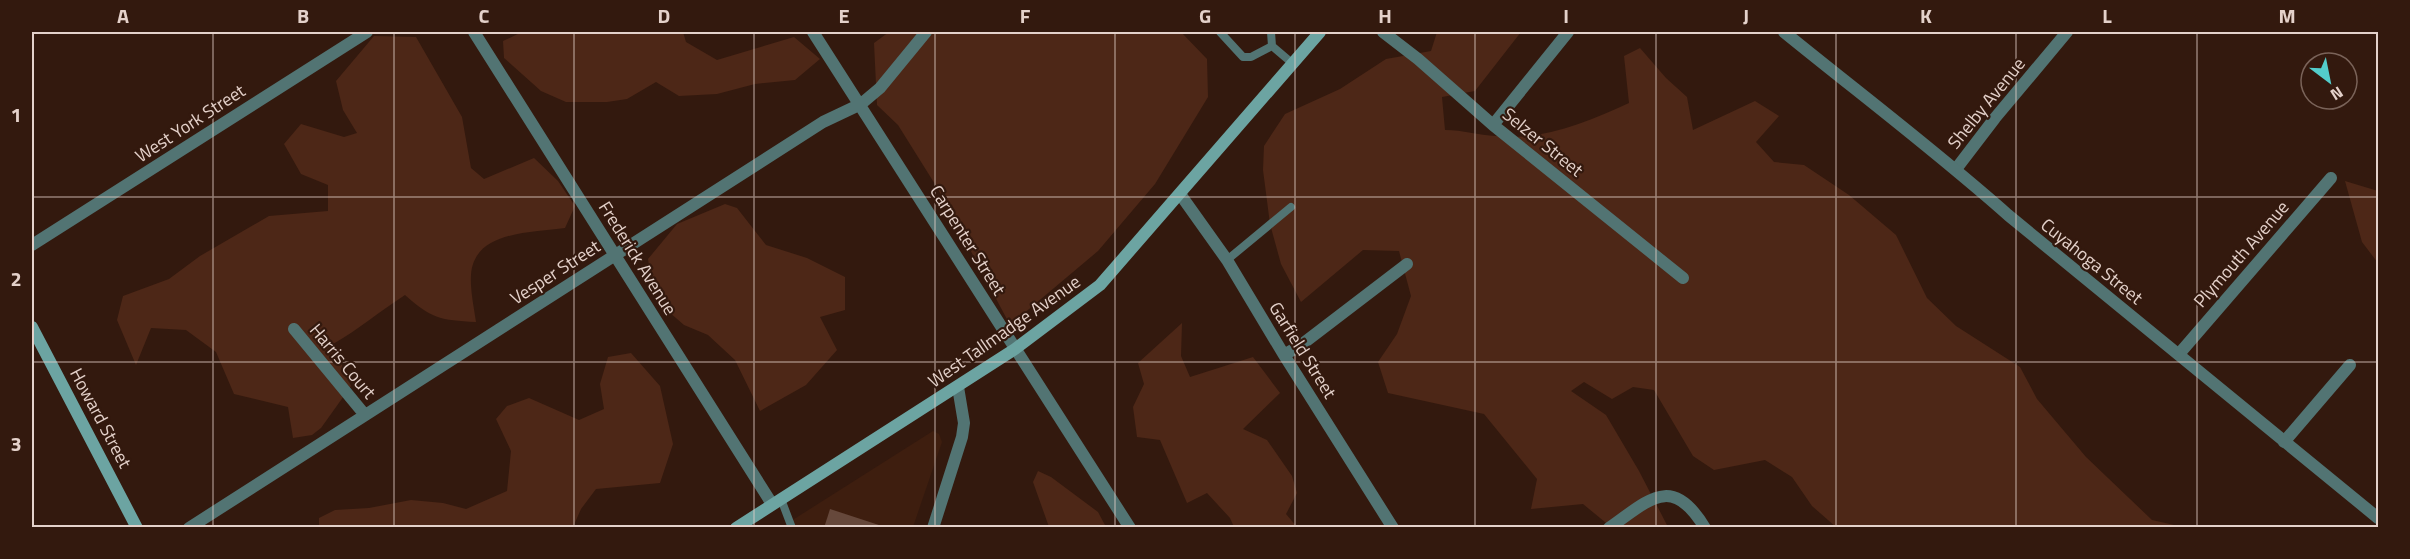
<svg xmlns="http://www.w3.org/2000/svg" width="2410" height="559" font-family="'Titillium Web',sans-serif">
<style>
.built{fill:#3e1e0f}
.green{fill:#4d2717}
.building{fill:#66483b}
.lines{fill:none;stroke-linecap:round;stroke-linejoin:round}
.service{stroke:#527473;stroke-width:8}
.minor{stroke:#527473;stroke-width:12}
.tertiary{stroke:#527473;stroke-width:12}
.secondary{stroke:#6ca4a2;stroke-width:12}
.grid{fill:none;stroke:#e4d1ca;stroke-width:1.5;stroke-opacity:0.55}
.labels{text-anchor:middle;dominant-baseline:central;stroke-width:4.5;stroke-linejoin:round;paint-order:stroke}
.street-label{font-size:18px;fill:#e4d1ca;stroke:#33190e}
.neatline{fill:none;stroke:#e4d1ca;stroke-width:2}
.grid-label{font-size:20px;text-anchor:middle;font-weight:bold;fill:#e4d1ca}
</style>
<rect width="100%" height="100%" fill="#33190e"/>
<path class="built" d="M 933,431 L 939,434 L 942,442 L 913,527 L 780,528 Z"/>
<path class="green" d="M 522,32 L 683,32 L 686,42 L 717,60 L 794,37 L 820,59 L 795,80 L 755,84 L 717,94 L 679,96 L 656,82 L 627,99 L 607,102 L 566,102 L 541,91 L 504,58 L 503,41 Z
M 889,32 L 1181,32 L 1207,59 L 1208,97 L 1155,184 L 1098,251 L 1010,325 L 938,189 L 898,125 L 877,105 L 874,43 Z
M 1437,32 L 1521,32 L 1475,91 L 1442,97 L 1445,130 C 1463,130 1478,135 1496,136 C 1543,141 1587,122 1629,103 L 1624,56 L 1640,48 L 1666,78 L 1687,97 L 1693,130 L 1755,101 L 1779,116 L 1756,142 L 1774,162 L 1804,165 L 1849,195 L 1896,235 L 1927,298 L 1956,326 L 2020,367 L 2037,399 L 2086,457 L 2152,520 L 2183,527 L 1836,527 L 1812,506 L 1792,477 L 1765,460 L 1714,470 L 1693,456 L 1654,390 L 1633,387 L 1612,399 L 1584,382 L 1571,391 L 1606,415 L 1639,471 L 1668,527 L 1611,527 L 1583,504 L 1531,509 L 1537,479 L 1484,414 L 1388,393 L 1378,362 L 1397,334 L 1411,296 L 1399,251 L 1363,250 L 1301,302 L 1281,264 L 1270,224 L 1263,170 L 1264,146 L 1285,114 L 1340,89 L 1386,59 L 1431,51 Z
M 374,36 L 416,37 L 462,117 L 471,168 L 484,179 L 534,158 L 558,181 L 575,206 L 565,228 C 532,233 474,230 471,275 C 470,290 474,307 476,322 C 440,320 432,319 405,295 C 380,311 358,330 333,344 L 351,386 L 321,428 L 312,435 L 293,438 L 288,407 L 234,394 L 216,352 L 186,330 L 151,328 L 136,365 L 117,320 L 123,296 L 169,279 L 200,256 L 269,216 L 328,211 L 328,185 L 301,174 L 284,144 L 301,124 L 344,137 L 357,133 L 343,110 L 336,81 Z
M 2345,181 L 2378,191 L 2378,263 L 2362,242 Z
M 725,204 L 737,208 L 766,245 L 807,258 L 845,277 L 845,310 L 820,317 L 837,350 L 806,385 L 760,411 L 735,360 L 708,335 L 684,325 L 669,312 L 652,284 L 648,259 L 677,224 Z
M 1182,323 L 1181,356 L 1190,377 L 1253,357 L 1280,393 L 1243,429 L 1267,440 L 1292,476 L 1297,493 L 1286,514 L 1297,527 L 1234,527 L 1230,518 L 1207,493 L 1187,503 L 1160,440 L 1137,437 L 1133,407 L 1144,384 L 1138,363 Z
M 631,353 L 660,386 L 673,444 L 660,483 L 596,489 L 581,509 L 573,527 L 319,527 L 319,518 L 335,510 L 369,508 L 411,500 L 443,503 L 466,509 L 507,491 L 511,451 L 496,419 L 507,406 L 529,398 L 579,420 L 604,409 L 600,384 L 608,357 Z
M 1038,471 L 1051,477 L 1098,512 L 1106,527 L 1049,527 L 1033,482 Z"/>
<path class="building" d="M 830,509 L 885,527 L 885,528 L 824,528 Z"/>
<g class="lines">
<path class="service" d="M 1220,32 L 1243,57 L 1251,57 L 1272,46
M 1271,32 L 1272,46 L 1292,63
M 1227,260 L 1291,207
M 781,499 L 792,528"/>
<path class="minor" d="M 474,32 L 772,504
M 813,32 L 1130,528
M 1383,32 L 1418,59 L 1493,125 L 1683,278
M 1493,125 L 1568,32
M 1956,169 L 1995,118 L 2067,32
M 1180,194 L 1227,260 L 1284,355 L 1393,528
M 32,245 L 367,32
M 294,329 L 365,415
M 2179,354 L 2331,178
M 1284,355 L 1301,345 L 1407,264
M 2284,442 L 2350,365
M 189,528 L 823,122 L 861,104 L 880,88 L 926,32
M 1609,528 C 1649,500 1672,473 1705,528"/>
<path class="tertiary" d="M 1784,32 C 1859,93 1936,151 2008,215 L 2378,518
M 933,528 L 962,437 L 964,423 L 958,387"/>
<path class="secondary" d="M 32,327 L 137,528
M 736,528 L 1015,349 L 1100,285 L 1320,32"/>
</g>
<path class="grid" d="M 213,32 L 213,528M 394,32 L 394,528M 574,32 L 574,528M 754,32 L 754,528M 935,32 L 935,528M 1115,32 L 1115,528M 1295,32 L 1295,528M 1475,32 L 1475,528M 1656,32 L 1656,528M 1836,32 L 1836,528M 2016,32 L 2016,528M 2197,32 L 2197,528M 32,197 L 2378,197M 32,362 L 2378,362"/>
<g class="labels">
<g class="street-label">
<text transform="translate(1986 103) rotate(-51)">Shelby Avenue</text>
<text transform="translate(190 123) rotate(-33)">West York Street</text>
<text transform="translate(1543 142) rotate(39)">Selzer Street</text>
<text transform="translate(968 240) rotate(58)">Carpenter Street</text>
<text transform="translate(2241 254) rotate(-49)">Plymouth Avenue</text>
<text transform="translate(638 258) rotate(58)">Frederick Avenue</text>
<text transform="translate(2092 261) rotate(39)">Cuyahoga Street</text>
<text transform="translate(555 272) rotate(-33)">Vesper Street</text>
<text transform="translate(1004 331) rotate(-35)">West Tallmadge Avenue</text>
<text transform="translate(1303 350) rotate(58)">Garfield Street</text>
<text transform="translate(343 361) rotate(50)">Harris Court</text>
<text transform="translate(101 418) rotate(62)">Howard Street</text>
</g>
</g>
<rect width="2410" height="559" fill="none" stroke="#33190e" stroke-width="66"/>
<g transform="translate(2329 81) rotate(148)"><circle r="28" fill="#33190e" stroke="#7a6359" stroke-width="1.5"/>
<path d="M0-4.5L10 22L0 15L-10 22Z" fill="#53cdcb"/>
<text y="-9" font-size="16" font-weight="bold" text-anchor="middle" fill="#e4d1ca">N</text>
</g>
<rect x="33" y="33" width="2344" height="493" class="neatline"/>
<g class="grid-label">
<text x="123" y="23">A</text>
<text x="303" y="23">B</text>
<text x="484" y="23">C</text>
<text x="664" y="23">D</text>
<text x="844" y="23">E</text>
<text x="1025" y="23">F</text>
<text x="1205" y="23">G</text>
<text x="1385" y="23">H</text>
<text x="1566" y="23">I</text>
<text x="1746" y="23">J</text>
<text x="1926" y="23">K</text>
<text x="2107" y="23">L</text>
<text x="2287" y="23">M</text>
<text x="16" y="122">1</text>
<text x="16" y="286">2</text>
<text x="16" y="451">3</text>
</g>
</svg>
